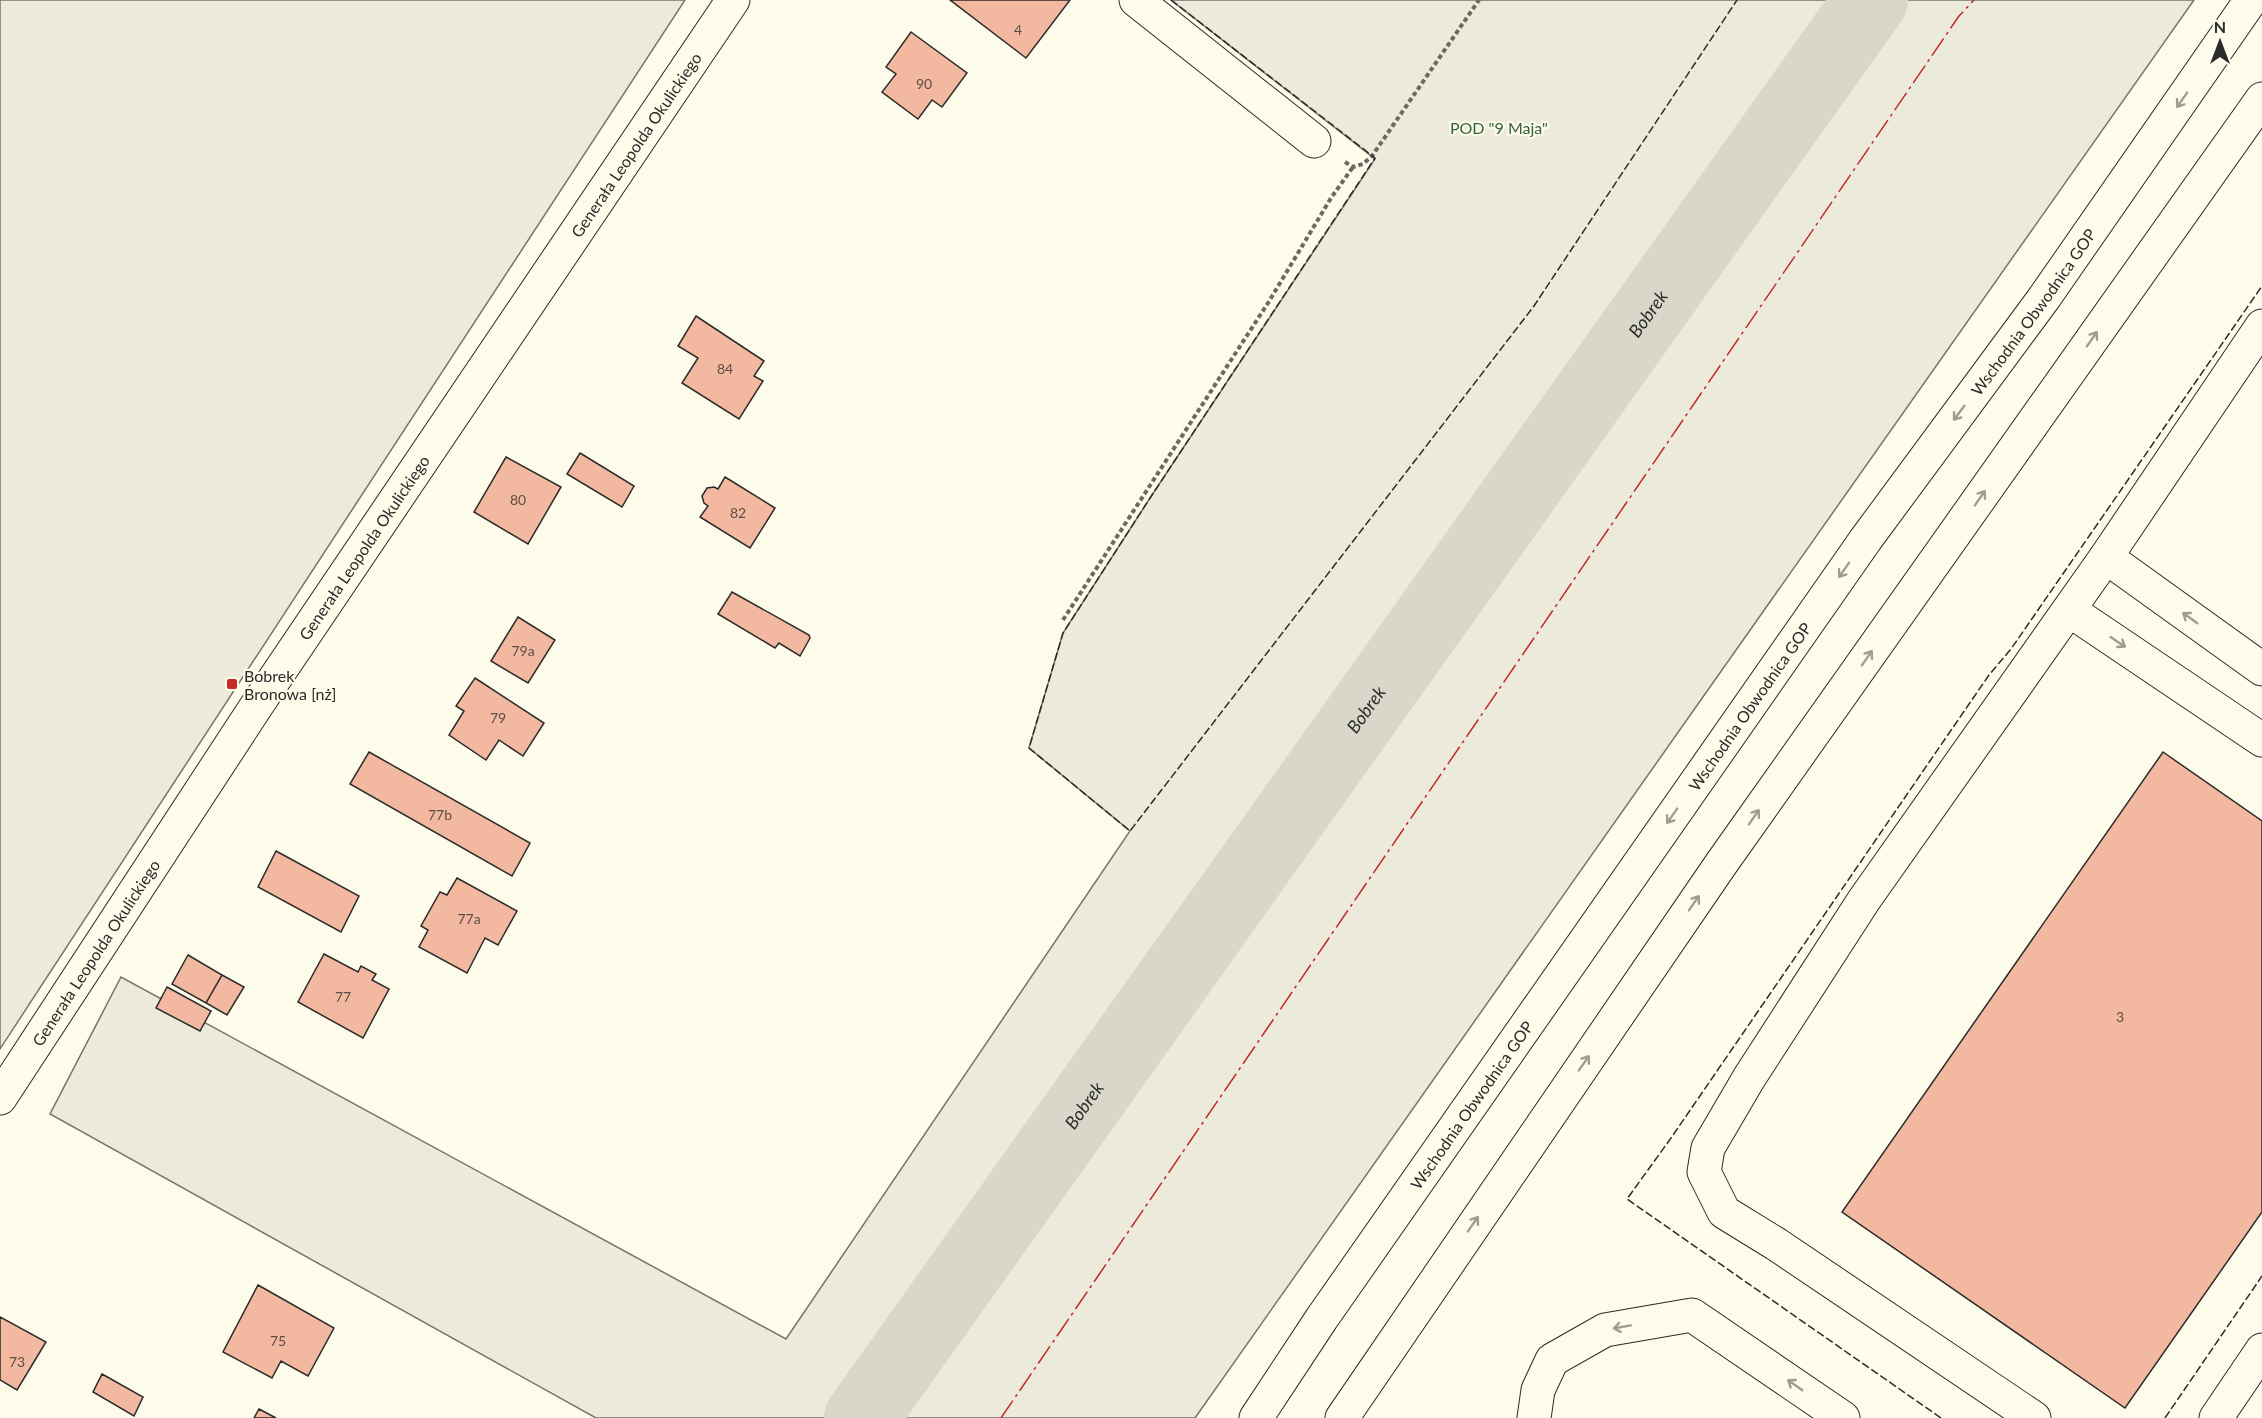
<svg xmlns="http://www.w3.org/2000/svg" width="2262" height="1418" font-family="Lato,sans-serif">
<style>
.green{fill:#ecebdb;stroke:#74746e;stroke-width:1.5}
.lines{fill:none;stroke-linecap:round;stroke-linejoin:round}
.river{stroke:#d8d7c9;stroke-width:74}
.building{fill:#f2b8a0;stroke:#2b2b2b;stroke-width:1.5}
.minor-casing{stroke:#2b2b2b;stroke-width:35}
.highway-casing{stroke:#2b2b2b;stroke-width:35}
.path{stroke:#6a6964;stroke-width:4;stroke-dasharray:4.5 3;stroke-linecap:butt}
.minor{stroke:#fdfbea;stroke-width:33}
.highway{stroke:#fdfbea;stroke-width:33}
.fence{stroke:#2b2b2b;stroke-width:1.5;stroke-dasharray:8 3;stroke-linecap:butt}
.power{stroke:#c62828;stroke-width:1.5;stroke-dasharray:21 4.5 3 4.5;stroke-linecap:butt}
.oneway{stroke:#9e9d94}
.poi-dot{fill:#c62828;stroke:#fdfbea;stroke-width:2}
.labels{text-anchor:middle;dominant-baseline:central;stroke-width:4.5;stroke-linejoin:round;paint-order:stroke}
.number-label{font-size:14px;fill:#5d4e48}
.park-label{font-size:16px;fill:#34623c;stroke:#fdfbea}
.street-label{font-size:16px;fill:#2b2b2b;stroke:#fdfbea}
.poi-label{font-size:16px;fill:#2b2b2b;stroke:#fdfbea;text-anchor:start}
.water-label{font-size:18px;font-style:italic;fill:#2b2b2b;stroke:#fdfbea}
</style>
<rect width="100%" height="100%" fill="#fdfbea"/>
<path class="green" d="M 0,0 L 685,0 L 0,1049 Z
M 1171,0 L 2194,0 L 1195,1418 L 596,1418 L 50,1114 L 121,977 L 786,1339 L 1130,831 L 1029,748 L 1063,633 L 1152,495 L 1375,159 Z"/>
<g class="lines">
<path class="river" id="s1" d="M 861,1418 L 1871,0"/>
</g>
<path class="building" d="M 950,0 L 1070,0 L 1026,58 Z
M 911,32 L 967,73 L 942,107 L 932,100 L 918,119 L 882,92 L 896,74 L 886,67 Z
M 696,316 L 764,361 L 754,376 L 763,381 L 739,419 L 682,383 L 698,358 L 678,346 Z
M 580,453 L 634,486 L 622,507 L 567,474 Z
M 506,457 L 561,487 L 528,544 L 474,512 Z
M 725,477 L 775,508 L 750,548 L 700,517 L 708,506 L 704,503 L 702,496 L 707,488 L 714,487 L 718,489 Z
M 732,592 L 809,635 L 810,638 L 800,656 L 779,643 L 775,648 L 718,614 Z
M 518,617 L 555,640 L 528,683 L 491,661 Z
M 475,678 L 544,723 L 523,756 L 499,740 L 486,760 L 449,735 L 464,711 L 456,706 Z
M 369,752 L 530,843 L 512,876 L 350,784 Z
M 2163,752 L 2262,821 L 2262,1212 L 2125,1408 L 1842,1212 Z
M 276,851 L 359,896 L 341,932 L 258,887 Z
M 457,878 L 517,911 L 498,945 L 485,938 L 467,973 L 419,947 L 428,930 L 421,926 L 440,892 L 447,895 Z
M 324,954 L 358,972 L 361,966 L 376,974 L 372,980 L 389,989 L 363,1038 L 298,1002 Z
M 188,955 L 222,975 L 206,1003 L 172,984 Z
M 222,975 L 244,987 L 227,1015 L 206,1003 Z
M 167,987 L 211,1011 L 200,1031 L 156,1008 Z
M 258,1285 L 334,1328 L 308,1376 L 281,1361 L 272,1378 L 223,1352 Z
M 0,1317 L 46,1342 L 17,1390 L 0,1380 Z
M 102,1374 L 143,1397 L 134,1416 L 93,1392 Z
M 259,1409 L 276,1418 L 254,1418 Z"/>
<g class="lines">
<defs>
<g id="minor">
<path d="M 1136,0 L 1314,141"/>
<path d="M 2106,557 L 2262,669"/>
<path d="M 2069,610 L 2262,740"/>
<path id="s2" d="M 0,1098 L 257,705 L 733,0"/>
<path d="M 1534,1418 L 1538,1390 L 1552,1360 L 1605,1330 L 1692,1315 L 1843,1418"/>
<path d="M 2034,1418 L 1776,1244 L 1724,1212 L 1704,1172 L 1708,1148 L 1749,1078 L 1864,900 L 2106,557 L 2262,326"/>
<path d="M 2216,1418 L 2262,1350"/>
</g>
<g id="highway">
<path id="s3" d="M 1256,1418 L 1322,1318 L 1866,539 L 2044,298 L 2251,0"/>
<path d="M 1342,1418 L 1721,864 L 2262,99"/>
</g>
</defs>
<use href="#minor" class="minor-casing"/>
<use href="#highway" class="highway-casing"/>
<path class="path" d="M 1345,162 L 1353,167 L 1363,164 L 1372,156 L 1479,0
M 1063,620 L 1268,303 L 1331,198 L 1353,167"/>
<use href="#minor" class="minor"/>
<use href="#highway" class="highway"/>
<path class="fence" d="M 1171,0 L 1375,158 L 1152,495 L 1063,633 L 1029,748 L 1130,831 L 1534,306 L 1737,0
M 1941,1418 L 1627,1199 L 1671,1138 L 1989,675 L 2011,649 L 2262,286
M 2165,1418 L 2262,1276"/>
<path class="power" d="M 1001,1418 L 1959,16 L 1974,0"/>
</g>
<defs><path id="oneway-shaft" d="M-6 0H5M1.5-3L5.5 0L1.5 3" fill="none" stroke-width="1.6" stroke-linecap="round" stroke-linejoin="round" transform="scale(1.5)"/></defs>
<g class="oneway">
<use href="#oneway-shaft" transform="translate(2182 100) rotate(125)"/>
<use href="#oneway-shaft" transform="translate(2092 339) rotate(-55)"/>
<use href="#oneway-shaft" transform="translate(1959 413) rotate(127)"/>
<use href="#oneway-shaft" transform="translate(1980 498) rotate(-55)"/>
<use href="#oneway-shaft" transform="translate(1844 570) rotate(125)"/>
<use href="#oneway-shaft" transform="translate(2190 618) rotate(-144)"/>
<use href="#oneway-shaft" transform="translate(2118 642) rotate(34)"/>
<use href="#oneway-shaft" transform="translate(1867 658) rotate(-55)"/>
<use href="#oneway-shaft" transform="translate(1672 816) rotate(125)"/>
<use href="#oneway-shaft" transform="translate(1754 817) rotate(-55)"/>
<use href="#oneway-shaft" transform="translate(1694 903) rotate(-55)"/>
<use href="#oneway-shaft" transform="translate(1584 1063) rotate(-55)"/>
<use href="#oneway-shaft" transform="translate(1473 1224) rotate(-55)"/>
<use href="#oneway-shaft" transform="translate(1622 1327) rotate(170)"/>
<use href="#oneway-shaft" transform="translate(1795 1385) rotate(-145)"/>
</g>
<rect class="poi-dot" x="226" y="678" width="12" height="12" rx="3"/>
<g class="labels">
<g class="number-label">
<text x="1018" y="29">4</text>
<text x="924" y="83">90</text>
<text x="725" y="368">84</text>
<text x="518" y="499">80</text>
<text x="738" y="512">82</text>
<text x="523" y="650">79a</text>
<text x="498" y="717">79</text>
<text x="440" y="814">77b</text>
<text x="469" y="918">77a</text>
<text x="343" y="996">77</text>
<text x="2120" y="1016">3</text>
<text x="278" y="1340">75</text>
<text x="17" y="1361">73</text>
</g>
<g class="park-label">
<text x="1499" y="127">POD "9 Maja"</text>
</g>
<g class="street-label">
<text stroke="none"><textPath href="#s2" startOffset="1146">Generała Leopolda Okulickiego</textPath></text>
<text stroke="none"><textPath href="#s3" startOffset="1352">Wschodnia Obwodnica GOP</textPath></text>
<text stroke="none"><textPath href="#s2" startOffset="660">Generała Leopolda Okulickiego</textPath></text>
<text stroke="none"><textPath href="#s3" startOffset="866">Wschodnia Obwodnica GOP</textPath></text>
<text stroke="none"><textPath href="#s2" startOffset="174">Generała Leopolda Okulickiego</textPath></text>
<text stroke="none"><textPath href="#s3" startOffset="380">Wschodnia Obwodnica GOP</textPath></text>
</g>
<g class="poi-label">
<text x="244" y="675">Bobrek<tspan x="244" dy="18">Bronowa [nż]</tspan></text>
</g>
<g class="water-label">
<text stroke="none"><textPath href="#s1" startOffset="1356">Bobrek</textPath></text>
<text stroke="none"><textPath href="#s1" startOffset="870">Bobrek</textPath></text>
<text stroke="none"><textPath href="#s1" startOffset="384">Bobrek</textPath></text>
</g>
</g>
<g transform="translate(2220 42)" stroke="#fdfbea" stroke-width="4.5" paint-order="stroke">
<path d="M0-4.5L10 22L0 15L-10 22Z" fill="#2b2b2b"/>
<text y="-9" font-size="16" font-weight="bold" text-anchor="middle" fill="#2b2b2b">N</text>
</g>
</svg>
